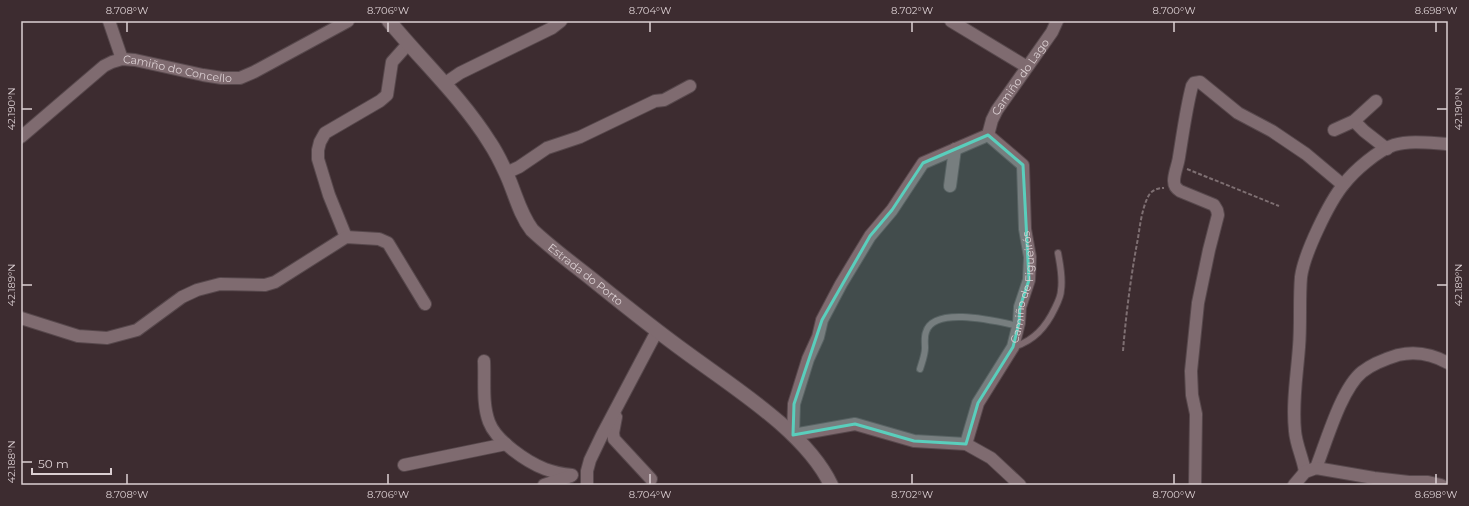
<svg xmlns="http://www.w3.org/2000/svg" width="1469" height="506" font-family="Montserrat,sans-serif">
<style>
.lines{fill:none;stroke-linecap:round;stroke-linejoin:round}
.service-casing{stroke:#57484c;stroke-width:8}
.minor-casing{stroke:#57484c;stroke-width:14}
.tertiary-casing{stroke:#57484c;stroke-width:16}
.path{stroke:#7e6f72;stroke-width:2;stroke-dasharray:4 2;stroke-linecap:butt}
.service{stroke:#7f6b70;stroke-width:6}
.minor{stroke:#7f6b70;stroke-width:12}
.tertiary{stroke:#7f6b70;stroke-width:14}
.marked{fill:#5acebc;fill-opacity:0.2;stroke:#5acebc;stroke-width:3;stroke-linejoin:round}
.ticks{fill:none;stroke:#dbcfd2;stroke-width:1.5}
.labels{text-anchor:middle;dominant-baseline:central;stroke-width:3.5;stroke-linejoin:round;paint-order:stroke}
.street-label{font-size:11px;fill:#dbcfd2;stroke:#3d2c30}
.neatline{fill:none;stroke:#dbcfd2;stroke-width:1.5}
.ticks-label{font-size:10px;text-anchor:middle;fill:#dbcfd2}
</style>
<rect width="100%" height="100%" fill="#3d2c30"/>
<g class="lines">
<defs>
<path id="service" d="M 1013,347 C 1034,341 1046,327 1055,308 C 1058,302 1061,296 1061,290 C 1063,277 1060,265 1058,253
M 920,369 C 922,362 925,355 925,348 C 925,343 924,337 926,332 C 934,305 999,322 1019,326"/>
<g id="minor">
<path d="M 109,21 L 122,59"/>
<path d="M 951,21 L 1027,67"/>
<path d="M 444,84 L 460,73 L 552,28 L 561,21"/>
<path d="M 1354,121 L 1364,131 L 1387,149"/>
<path d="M 1334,130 L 1354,121 L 1376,101"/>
<path d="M 988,135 L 923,163 L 892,210 L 870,236 L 841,284 L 822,320 L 818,337 L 808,359 L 794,404 L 793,435 L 855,424 L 914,441 L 966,444 L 991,458 L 1020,485"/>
<path id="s1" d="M 988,135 L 992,120 L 997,110 L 1052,32 L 1057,21"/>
<path id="s2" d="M 21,137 L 104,66 L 112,62 L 122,59 L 135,60 L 203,75 L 222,78 L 240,78 L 254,72 L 348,21"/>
<path d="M 506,173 L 519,167 L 547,148 L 580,137 L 655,101 L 664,100 L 690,86"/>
<path d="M 950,186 L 955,149"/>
<path d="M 346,237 L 329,195 L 318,159 L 318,150 L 320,142 L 325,133 L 380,101 L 387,95 L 392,62 L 408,44"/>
<path d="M 21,318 L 78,336 L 107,338 L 137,330 L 182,297 L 197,290 L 220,284 L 265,285 L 275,282 L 346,237 L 379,239 L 388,243 L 425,304"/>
<path d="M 484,361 C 485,381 482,403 489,422 C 496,441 527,462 545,469 C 553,472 563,474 572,475"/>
<path d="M 616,417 L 613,433 L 614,439 L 651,479"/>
<path id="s3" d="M 966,444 L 978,403 L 1013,347 L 1019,323 L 1020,307 L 1029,280 L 1030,257 L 1025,229 L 1023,165 L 988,135"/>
<path d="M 404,465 L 506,444"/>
<path d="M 1316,468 C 1326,443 1341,389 1362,372 C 1372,364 1385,359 1398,355 C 1415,351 1432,354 1448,363"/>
<path d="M 1305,472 C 1303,458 1296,445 1295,431 C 1292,403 1297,375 1299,347 C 1301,324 1299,300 1301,277 C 1304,254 1329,202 1344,184 C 1354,171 1378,150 1394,145 C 1411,140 1430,143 1448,144"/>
<path d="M 544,485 L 571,476"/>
<path d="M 587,485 L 587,471 L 590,460 L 602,435 L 657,331"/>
<path d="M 1195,485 L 1196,414 L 1192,395 L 1191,371 L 1198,303 L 1209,250 L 1218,215 L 1217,210 L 1214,205 L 1180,191 C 1176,188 1174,186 1174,181 C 1174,173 1178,165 1179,157 C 1183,133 1186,109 1192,86 L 1194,83 L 1200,82 L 1238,113 L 1272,131 L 1306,154 L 1343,185"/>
<path d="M 1294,485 L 1305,472 L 1316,468 L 1374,478 L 1409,482 L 1428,482 L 1441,485"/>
</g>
<g id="tertiary">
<path id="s4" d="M 389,21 C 422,61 462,98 490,143 C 496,152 501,162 506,173 C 515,192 519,213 532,230 C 551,248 573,264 593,280 C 624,305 655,330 687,353 C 733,387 806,432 831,485"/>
</g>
</defs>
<use href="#service" class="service-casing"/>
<use href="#minor" class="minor-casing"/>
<use href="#tertiary" class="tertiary-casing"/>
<path class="path" d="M 1187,169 L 1279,206
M 1123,351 C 1126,314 1131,275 1138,238 C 1140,225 1142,210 1147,199 C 1150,191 1156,188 1164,188"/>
<use href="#service" class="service"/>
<use href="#minor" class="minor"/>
<use href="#tertiary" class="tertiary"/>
</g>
<path class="marked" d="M 988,135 L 1023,165 L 1029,280 L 1020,307 L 1019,323 L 1013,347 L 978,403 L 966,444 L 914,441 L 855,424 L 793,435 L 794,404 L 822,320 L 870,236 L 892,210 L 923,163 Z"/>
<path class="ticks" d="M 127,22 L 127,32M 388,22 L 388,32M 650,22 L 650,32M 912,22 L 912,32M 1174,22 L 1174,32M 1436,22 L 1436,32M 22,109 L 32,109M 1437,109 L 1447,109M 22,285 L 32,285M 1437,285 L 1447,285M 22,462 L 32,462M 127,474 L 127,484M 388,474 L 388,484M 650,474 L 650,484M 912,474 L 912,484M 1174,474 L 1174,484M 1436,474 L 1436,484"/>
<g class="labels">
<g class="street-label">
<text stroke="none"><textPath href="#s2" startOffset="185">Camiño do Concello</textPath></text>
<text stroke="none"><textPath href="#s1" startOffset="67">Camiño do Lago</textPath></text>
<text stroke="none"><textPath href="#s4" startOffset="325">Estrada do Porto</textPath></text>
<text stroke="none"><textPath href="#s3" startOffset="170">Camiño de Figueirós</textPath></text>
</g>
</g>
<rect width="1469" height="506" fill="none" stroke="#3d2c30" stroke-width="44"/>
<path d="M32 468v6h79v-6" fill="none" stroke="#dbcfd2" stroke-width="2"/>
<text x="38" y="468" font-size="12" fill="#dbcfd2" stroke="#3d2c30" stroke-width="3" paint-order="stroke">50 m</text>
<rect x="22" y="22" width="1425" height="462" class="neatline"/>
<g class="ticks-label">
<text x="127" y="14">8.708°W</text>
<text x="388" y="14">8.706°W</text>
<text x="650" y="14">8.704°W</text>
<text x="912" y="14">8.702°W</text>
<text x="1174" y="14">8.700°W</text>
<text x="1436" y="14">8.698°W</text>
<text transform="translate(11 109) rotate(-90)" y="4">42.190°N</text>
<text transform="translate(1458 109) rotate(-90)" y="4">42.190°N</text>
<text transform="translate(11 285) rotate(-90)" y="4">42.189°N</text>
<text transform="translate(1458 285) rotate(-90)" y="4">42.189°N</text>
<text transform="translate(11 462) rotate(-90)" y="4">42.188°N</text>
<text x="127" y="498">8.708°W</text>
<text x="388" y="498">8.706°W</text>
<text x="650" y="498">8.704°W</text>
<text x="912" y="498">8.702°W</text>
<text x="1174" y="498">8.700°W</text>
<text x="1436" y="498">8.698°W</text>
</g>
</svg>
